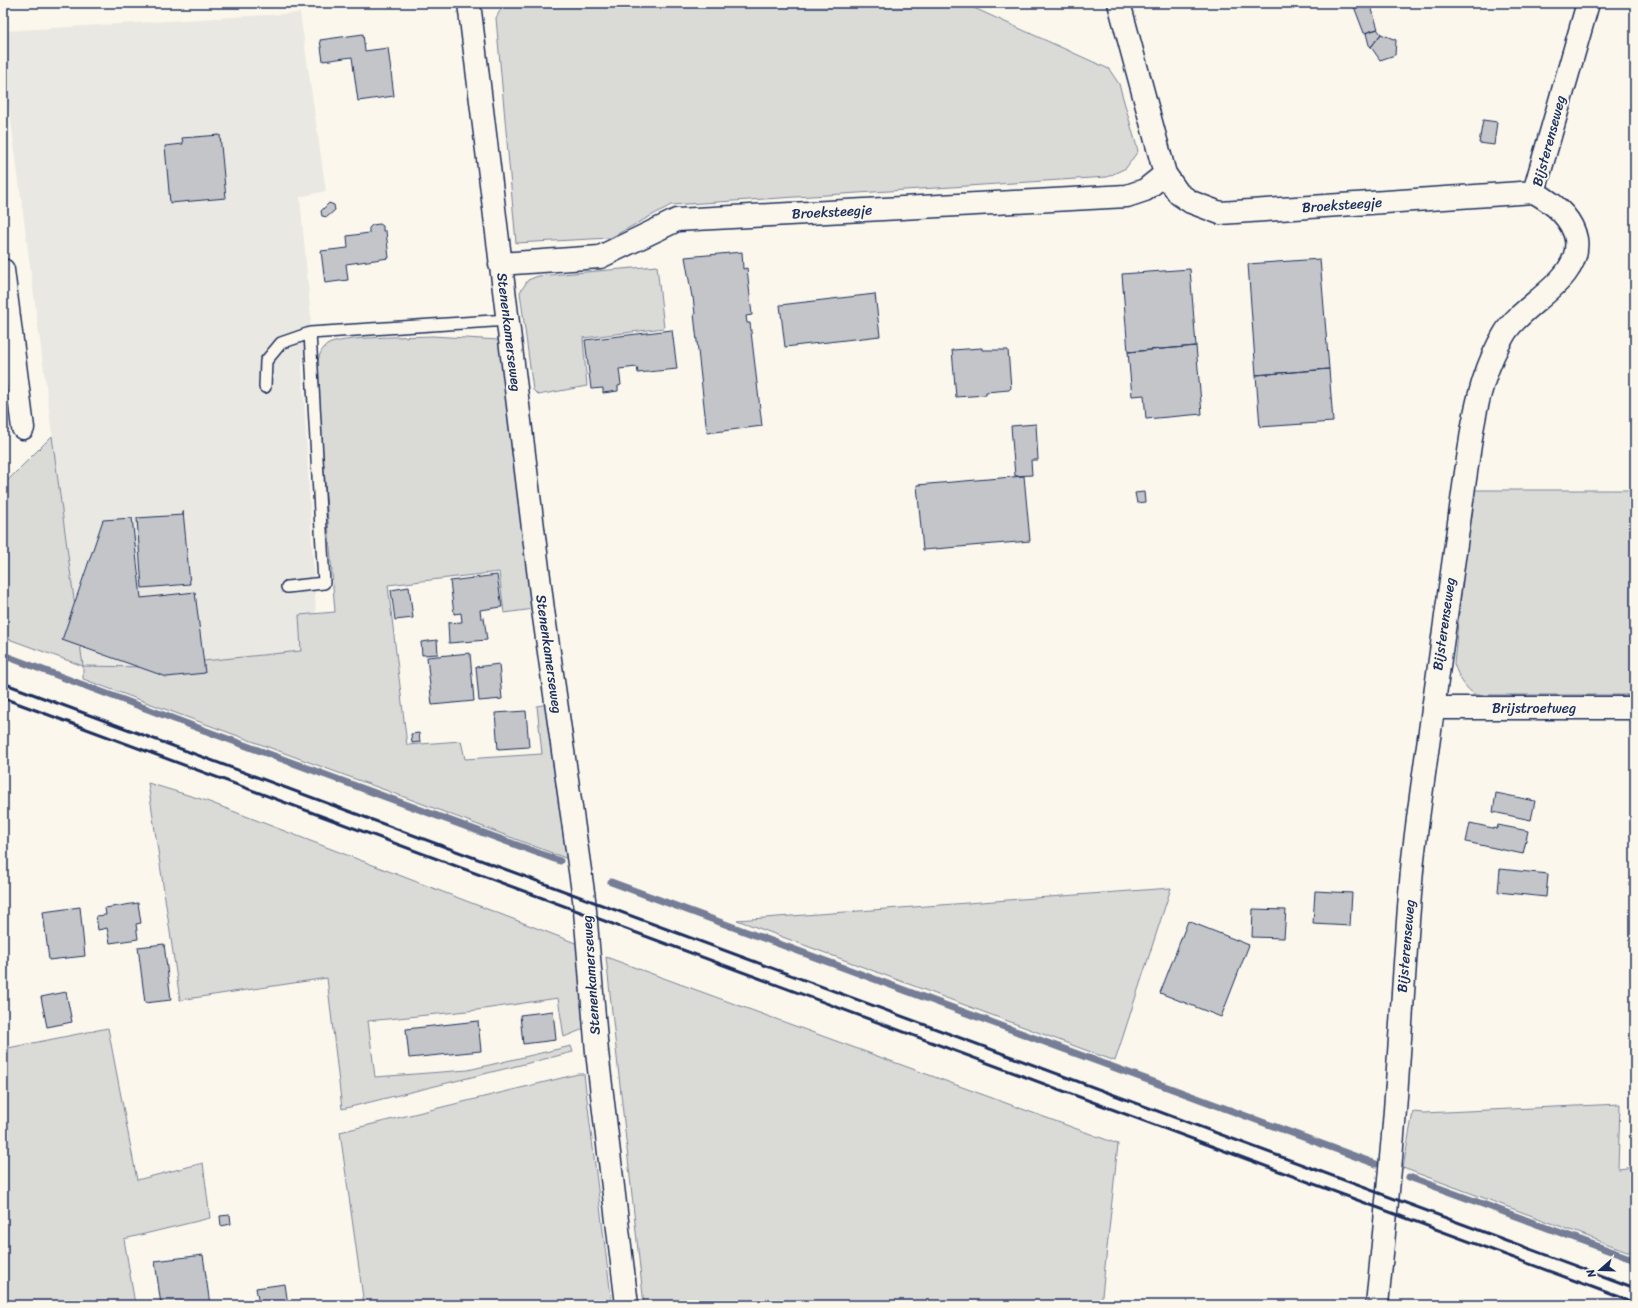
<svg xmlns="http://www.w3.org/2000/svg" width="1638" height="1308" font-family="Sriracha,sans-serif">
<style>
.built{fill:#eae8e2}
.green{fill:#dadad7;stroke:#7a849a}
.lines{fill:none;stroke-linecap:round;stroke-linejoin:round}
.stream{stroke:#747e96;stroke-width:7}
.building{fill:#c3c5c9;stroke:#1b2f5e}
.service-casing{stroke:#1b2f5e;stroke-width:14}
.minor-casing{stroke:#1b2f5e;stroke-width:25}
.service{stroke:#fbf7ec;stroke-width:11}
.minor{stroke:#fbf7ec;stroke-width:22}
.rail{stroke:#1b2f5e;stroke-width:3}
.labels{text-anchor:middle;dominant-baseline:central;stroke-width:4;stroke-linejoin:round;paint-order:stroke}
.street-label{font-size:14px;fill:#1b2f5e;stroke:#fbf7ec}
</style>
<rect width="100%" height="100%" fill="#fbf7ec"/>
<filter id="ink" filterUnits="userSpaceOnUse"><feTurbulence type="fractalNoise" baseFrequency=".025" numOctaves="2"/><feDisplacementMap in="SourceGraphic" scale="8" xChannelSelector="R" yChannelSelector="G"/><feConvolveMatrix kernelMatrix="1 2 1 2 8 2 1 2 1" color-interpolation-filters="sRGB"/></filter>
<g filter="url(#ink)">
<path class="built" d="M 300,13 L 326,191 L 300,197 L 311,318 L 302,364 L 316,613 L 299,616 L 302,651 L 140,667 L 83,667 L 3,61 L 3,31 Z"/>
<path class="green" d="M 504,3 L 963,3 L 1109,69 L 1119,84 L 1138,151 L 1126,168 L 1107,177 L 671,205 L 610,238 L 516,243 L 496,18 Z
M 657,266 L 664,328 L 583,338 L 587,386 L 538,395 L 533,390 L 520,292 L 528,280 L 538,276 Z
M 432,336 L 499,340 L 534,609 L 504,613 L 499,572 L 388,585 L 407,745 L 461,741 L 465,759 L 542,754 L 537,706 L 548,704 L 568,859 L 415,801 L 83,679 L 83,666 L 3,637 L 3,485 L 52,436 L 83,666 L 145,667 L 301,651 L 299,615 L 335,612 L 316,366 C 319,358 320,350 327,345 C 339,336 414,337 432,336 Z
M 1474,490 L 1635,490 L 1635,695 L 1476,695 C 1464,688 1459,677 1454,664 L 1461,593 Z
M 148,783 L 204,800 L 578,944 L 586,1028 L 564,1037 L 558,998 L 477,1010 L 368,1021 L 375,1077 L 468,1070 L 571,1046 L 573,1052 L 342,1109 L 327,978 L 180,1000 Z
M 1171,888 L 1115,1061 L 737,920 Z
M 606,957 L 1118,1144 L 1101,1305 L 644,1305 Z
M 108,1028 L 137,1180 L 203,1163 L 210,1218 L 124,1239 L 135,1304 L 3,1305 L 3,1049 Z
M 578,1074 L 584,1074 L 612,1305 L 364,1305 L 340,1132 Z
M 1620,1104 L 1618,1169 L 1635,1167 L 1635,1254 L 1403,1168 L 1413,1112 L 1423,1113 Z"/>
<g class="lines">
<path class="stream" d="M 3,655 L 217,735 L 560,861
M 611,882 L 1376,1164
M 1409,1177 L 1635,1260"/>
</g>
<path class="building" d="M 1356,3 L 1370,3 L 1378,29 L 1364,33 L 1353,4 Z
M 1425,3 L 1472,3 L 1473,6 L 1425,7 Z
M 1377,29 L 1381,34 L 1371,47 L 1369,45 L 1366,33 Z
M 363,34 L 365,51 L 388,48 L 394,96 L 358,101 L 352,57 L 323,61 L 320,40 Z
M 1381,34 L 1396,40 L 1395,55 L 1380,60 L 1371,47 Z
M 1483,120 L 1497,122 L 1494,145 L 1479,143 Z
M 220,135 L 226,198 L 170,203 L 165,146 L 183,144 L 182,138 Z
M 329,203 L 334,205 L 335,210 L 327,217 L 322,216 L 321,211 Z
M 380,224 L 383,226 L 383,231 L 386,231 L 389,258 L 346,264 L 348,280 L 325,283 L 321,251 L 348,248 L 347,236 L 369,233 L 369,228 L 372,225 Z
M 742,252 L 743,269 L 747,268 L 752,315 L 746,316 L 747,323 L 750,323 L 762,426 L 707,433 L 694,314 L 695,314 L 693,297 L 692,297 L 685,257 Z
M 1320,259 L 1329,369 L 1256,375 L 1248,264 Z
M 1190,269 L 1196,346 L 1128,352 L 1122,274 Z
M 875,294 L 880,336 L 785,347 L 780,305 Z
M 672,330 L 677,369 L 638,373 L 637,367 L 619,369 L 621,385 L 618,386 L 618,391 L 603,393 L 603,388 L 591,389 L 585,340 Z
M 1196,346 L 1202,414 L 1146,419 L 1144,395 L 1132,396 L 1128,352 Z
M 982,348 L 982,350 L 1008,350 L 1011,388 L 1009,390 L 986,392 L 986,395 L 956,397 L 952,350 Z
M 1329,369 L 1333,422 L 1260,427 L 1256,375 Z
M 1036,424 L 1038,460 L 1031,460 L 1032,475 L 1015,476 L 1011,426 Z
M 1024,476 L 1030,541 L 923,550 L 917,485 Z
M 1144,492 L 1145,502 L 1137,503 L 1135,493 Z
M 183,511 L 190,584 L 142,588 L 137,518 L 183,515 Z
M 132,518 L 141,598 L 195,592 L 205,673 L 167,677 L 62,640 L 103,520 Z
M 497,575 L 502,607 L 480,610 L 481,618 L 484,618 L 487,640 L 449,643 L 448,623 L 462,622 L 461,613 L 454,614 L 450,581 Z
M 409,587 L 413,618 L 395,620 L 391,590 Z
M 437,640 L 438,654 L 422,655 L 421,642 Z
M 470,653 L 474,701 L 432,705 L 427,657 Z
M 499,664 L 502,699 L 479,701 L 476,667 Z
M 526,711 L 529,747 L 498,749 L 495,713 Z
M 419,733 L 420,742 L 412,743 L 411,734 Z
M 1496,793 L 1535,801 L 1531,820 L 1493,812 Z
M 1470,823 L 1497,829 L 1498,825 L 1528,831 L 1523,854 L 1466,842 Z
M 1500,869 L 1548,874 L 1546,897 L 1498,892 Z
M 1315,891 L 1352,893 L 1350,926 L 1313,924 Z
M 138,903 L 141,923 L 136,924 L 138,939 L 110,943 L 107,928 L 98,930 L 96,916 L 106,915 L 105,908 Z
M 80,907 L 85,956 L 49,960 L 43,912 Z
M 1253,909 L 1286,910 L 1284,938 L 1252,937 Z
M 1188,921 L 1249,945 L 1221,1017 L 1160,993 Z
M 164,944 L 171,1000 L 145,1003 L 138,947 Z
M 66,992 L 72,1022 L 47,1027 L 41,997 Z
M 553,1011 L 556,1040 L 523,1044 L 520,1015 Z
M 478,1021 L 481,1051 L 409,1058 L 406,1029 Z
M 230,1215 L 231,1224 L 221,1226 L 220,1216 Z
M 203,1255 L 210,1305 L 161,1305 L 155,1261 Z
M 285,1284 L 288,1305 L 259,1305 L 256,1288 Z"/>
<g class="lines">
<defs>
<path id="service" d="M 265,387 L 266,361 L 281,343 L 310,333 L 508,320
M 287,587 L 324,583 L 310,333"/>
<path id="minor" d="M 469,3 L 543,610 L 584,899 L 597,1052 L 627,1305
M 1165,174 L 1179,194 L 1191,202 L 1220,213 L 1534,192
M 1534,192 L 1588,3
M 500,264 L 600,257 L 677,220 L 1127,196 L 1145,190 L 1165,174 L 1119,3
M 3,270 L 23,428
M 1433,708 L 1635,708
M 1377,1305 C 1383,1244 1389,1184 1394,1123 C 1401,1035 1405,947 1413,859 C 1418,816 1424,773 1430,731 C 1443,635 1456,540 1470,445 C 1475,406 1484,367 1505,333 C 1524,302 1582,280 1576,239 C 1572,217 1552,202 1534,192"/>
</defs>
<use href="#service" class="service-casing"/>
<use href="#minor" class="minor-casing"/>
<use href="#service" class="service"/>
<use href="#minor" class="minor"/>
<path class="rail" d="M 3,683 L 1635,1288
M 3,698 L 1635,1303"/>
</g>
</g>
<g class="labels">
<g class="street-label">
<text transform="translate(1549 141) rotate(-75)">Bijsterenseweg</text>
<text transform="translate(1342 205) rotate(-4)">Broeksteegje</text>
<text transform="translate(832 212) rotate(-3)">Broeksteegje</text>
<text transform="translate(509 332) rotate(83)">Stenenkamerseweg</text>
<text transform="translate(1444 624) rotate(-82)">Bijsterenseweg</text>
<text transform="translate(549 654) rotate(82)">Stenenkamerseweg</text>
<text x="1534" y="708">Brijstroetweg</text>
<text transform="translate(1406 946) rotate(-85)">Bijsterenseweg</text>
<text transform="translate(591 975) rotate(-94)">Stenenkamerseweg</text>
</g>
</g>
<rect width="1638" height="1308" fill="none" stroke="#fbf7ec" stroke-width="16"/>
<rect x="8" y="8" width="1622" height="1292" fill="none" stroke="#1b2f5e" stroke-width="1.5" filter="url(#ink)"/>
<g transform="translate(1600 1270) rotate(250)" stroke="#fbf7ec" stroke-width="3" paint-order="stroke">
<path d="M0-3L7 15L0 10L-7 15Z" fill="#1b2f5e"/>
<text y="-6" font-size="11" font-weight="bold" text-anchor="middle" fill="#1b2f5e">N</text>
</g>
</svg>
